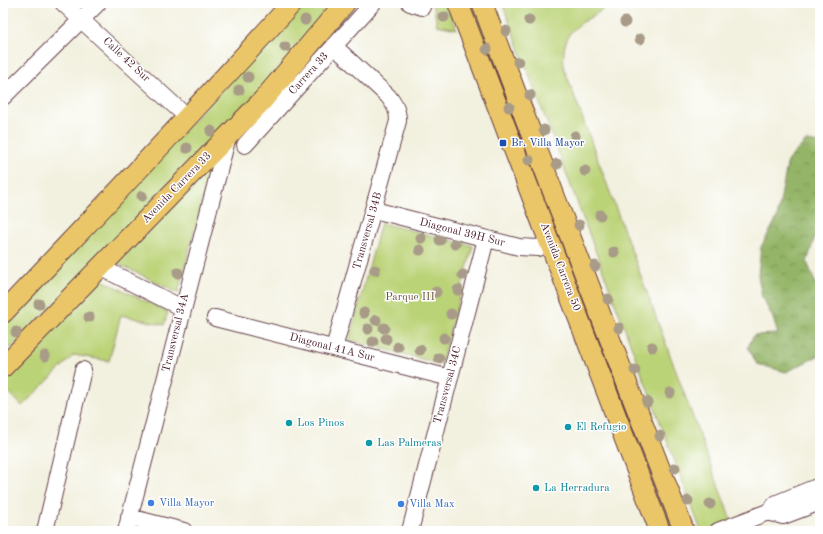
<svg xmlns="http://www.w3.org/2000/svg" width="823" height="534" font-family="'Old Standard TT',serif">
<style>
.green{fill:#bbd377;stroke:#827951}
.forest{fill:url(#forest-crowns);stroke:#6f6a4a}
.lines{fill:none;stroke-linecap:round;stroke-linejoin:round}
.minor-casing{stroke:#633e46;stroke-width:18}
.major-casing{stroke:#633e46;stroke-width:22}
.minor{stroke:#fff;stroke-width:16}
.major{stroke:#ebc669;stroke-width:20}
.tree{fill:#a89b88}
.transit-dot{fill:#1a4fb4;stroke:#fff;stroke-width:1.5}
.culture-dot{fill:#0f9aa8;stroke:#fff;stroke-width:1.5}
.shop-dot{fill:#3f7fe0;stroke:#fff;stroke-width:1.5}
.labels{text-anchor:middle;dominant-baseline:central;stroke-width:3;stroke-linejoin:round;paint-order:stroke}
.street-label{font-size:11px;fill:#4a1f2b;stroke:#fff}
.transit-label{font-size:11px;fill:#164399;stroke:#fff;text-anchor:start}
.park-label{font-size:11px;fill:#6c5542;stroke:#fff}
.culture-label{font-size:11px;fill:#0d838f;stroke:#fff;text-anchor:start}
.shop-label{font-size:11px;fill:#366cbe;stroke:#fff;text-anchor:start}
</style>
<defs>
<pattern id="forest-crowns" width="20" height="18" patternUnits="userSpaceOnUse"><rect width="20" height="18" fill="#94b568"/><path d="M2 6a3 3 0 1 1 6 0M12 15a3 3 0 1 1 6 0" fill="none" stroke="#7b9356"/></pattern>
</defs>
<rect width="100%" height="100%" fill="#fff"/>
<filter id="ink" filterUnits="userSpaceOnUse"><feTurbulence type="fractalNoise" baseFrequency=".025" numOctaves="2"/><feDisplacementMap in="SourceGraphic" scale="8" xChannelSelector="R" yChannelSelector="G"/><feConvolveMatrix kernelMatrix="1 2 1 2 8 2 1 2 1" color-interpolation-filters="sRGB"/></filter>
<filter id="wash" filterUnits="userSpaceOnUse"><feTurbulence type="fractalNoise" baseFrequency=".012" numOctaves="4" result="noise"/><feDisplacementMap in="SourceGraphic" scale="16" xChannelSelector="R" yChannelSelector="G"/><feGaussianBlur stdDeviation="0.9" result="paint"/><feColorMatrix in="noise" values="0 0 0 0 0 0 0 0 0 0 0 0 0 0 0 0 0 1.4 0 .05"/><feComposite in="paint" operator="in"/></filter>
<g filter="url(#wash)">
<rect width="100%" height="100%" fill="#f2f0de"/>
<path class="green" d="M 303,3 L 336,3 L 254,98 L 3,356 L 3,324 Z
M 430,3 L 445,3 L 457,29 L 437,25 L 434,9 Z
M 467,3 L 474,3 L 677,531 L 670,531 Z
M 502,3 L 611,3 C 584,26 560,23 564,68 L 735,531 L 701,531 Z
M 211,167 L 178,293 L 117,263 Z
M 381,223 L 473,246 L 441,364 L 349,340 Z
M 100,279 L 168,312 L 164,325 L 121,315 L 109,361 L 74,355 L 22,406 L 8,391 L 3,396 L 3,378 Z"/>
<path class="forest" d="M 806,141 L 820,143 L 820,229 L 816,233 L 807,262 L 817,287 L 820,285 L 820,355 L 786,372 L 757,364 L 748,347 L 754,335 L 778,334 L 773,318 L 762,297 L 758,275 L 761,247 L 777,218 L 788,160 Z"/>
</g>
<g filter="url(#ink)">
<g class="lines">
<defs>
<path id="minor" d="M 63,3 L 188,118
M 410,3 L 422,7
M 334,46 L 388,96 C 395,105 398,111 398,121 L 334,348
M 3,97 L 98,3
M 245,145 L 373,3
M 374,210 L 519,247 L 538,248 L 550,243
M 100,267 L 182,308
M 215,318 L 450,378
M 768,512 L 783,516 L 820,502
M 129,517 L 184,531
M 45,531 L 83,370
M 126,531 L 228,136
M 410,531 L 486,239
M 718,531 L 768,512 L 777,503 L 814,488"/>
<path id="major" d="M 458,3 L 660,531
M 482,3 L 555,197 L 684,531
M 3,313 C 100,210 198,108 292,3
M 3,367 L 262,101 L 345,3"/>
</defs>
<use href="#minor" class="minor-casing"/>
<use href="#major" class="major-casing"/>
<use href="#minor" class="minor"/>
<use href="#major" class="major"/>
</g>
<g class="tree">
<circle cx="444" cy="17" r="5.5"/>
<circle cx="305" cy="20" r="5.5"/>
<circle cx="529" cy="20" r="5.5"/>
<circle cx="625" cy="22" r="5.5"/>
<circle cx="506" cy="31" r="5.5"/>
<circle cx="640" cy="39" r="5.5"/>
<circle cx="285" cy="47" r="5.5"/>
<circle cx="487" cy="49" r="5.5"/>
<circle cx="518" cy="62" r="5.5"/>
<circle cx="248" cy="77" r="5.5"/>
<circle cx="239" cy="90" r="5.5"/>
<circle cx="530" cy="95" r="5.5"/>
<circle cx="509" cy="107" r="5.5"/>
<circle cx="544" cy="130" r="5.5"/>
<circle cx="211" cy="131" r="5.5"/>
<circle cx="575" cy="136" r="5.5"/>
<circle cx="187" cy="148" r="5.5"/>
<circle cx="529" cy="160" r="5.5"/>
<circle cx="557" cy="164" r="5.5"/>
<circle cx="585" cy="171" r="5.5"/>
<circle cx="142" cy="196" r="5.5"/>
<circle cx="600" cy="215" r="5.5"/>
<circle cx="579" cy="225" r="5.5"/>
<circle cx="421" cy="238" r="5.5"/>
<circle cx="440" cy="240" r="5.5"/>
<circle cx="455" cy="244" r="5.5"/>
<circle cx="420" cy="250" r="5.5"/>
<circle cx="614" cy="252" r="5.5"/>
<circle cx="595" cy="266" r="5.5"/>
<circle cx="375" cy="270" r="5.5"/>
<circle cx="178" cy="273" r="5.5"/>
<circle cx="463" cy="275" r="5.5"/>
<circle cx="458" cy="290" r="5.5"/>
<circle cx="436" cy="292" r="5.5"/>
<circle cx="608" cy="299" r="5.5"/>
<circle cx="39" cy="304" r="5.5"/>
<circle cx="364" cy="313" r="5.5"/>
<circle cx="451" cy="314" r="5.5"/>
<circle cx="89" cy="317" r="5.5"/>
<circle cx="376" cy="320" r="5.5"/>
<circle cx="384" cy="328" r="5.5"/>
<circle cx="619" cy="328" r="5.5"/>
<circle cx="368" cy="329" r="5.5"/>
<circle cx="16" cy="332" r="5.5"/>
<circle cx="444" cy="338" r="5.5"/>
<circle cx="386" cy="339" r="5.5"/>
<circle cx="373" cy="342" r="5.5"/>
<circle cx="398" cy="347" r="5.5"/>
<circle cx="652" cy="347" r="5.5"/>
<circle cx="420" cy="350" r="5.5"/>
<circle cx="45" cy="356" r="5.5"/>
<circle cx="439" cy="358" r="5.5"/>
<circle cx="635" cy="370" r="5.5"/>
<circle cx="670" cy="393" r="5.5"/>
<circle cx="647" cy="402" r="5.5"/>
<circle cx="660" cy="436" r="5.5"/>
<circle cx="675" cy="468" r="5.5"/>
<circle cx="688" cy="501" r="5.5"/>
<circle cx="710" cy="504" r="5.5"/>
</g>
</g>
<rect class="transit-dot" x="499" y="139" width="8" height="8" rx="2"/>
<g class="culture-dot">
<circle cx="289" cy="423" r="4"/>
<circle cx="568" cy="427" r="4"/>
<circle cx="369" cy="443" r="4"/>
<circle cx="536" cy="488" r="4"/>
</g>
<g class="shop-dot">
<circle cx="151" cy="503" r="4"/>
<circle cx="401" cy="504" r="4"/>
</g>
<g class="labels">
<g class="street-label">
<text transform="translate(126 60) rotate(43)">Calle 42 Sur</text>
<text transform="translate(309 74) rotate(-48)">Carrera 33</text>
<text transform="translate(177 188) rotate(-46)">Avenida Carrera 33</text>
<text transform="translate(368 231) rotate(-74)">Transversal 34B</text>
<text transform="translate(462 233) rotate(14)">Diagonal 39H Sur</text>
<text transform="translate(560 267) rotate(69)">Avenida Carrera 50</text>
<text transform="translate(176 333) rotate(-76)">Transversal 34A</text>
<text transform="translate(332 348) rotate(14)">Diagonal 41A Sur</text>
<text transform="translate(448 385) rotate(-75)">Transversal 34C</text>
</g>
<g class="transit-label">
<text x="511" y="143">Br. Villa Mayor</text>
</g>
<g class="park-label">
<text x="410" y="297">Parque III</text>
</g>
<g class="culture-label">
<text x="297" y="423">Los Pinos</text>
<text x="576" y="427">El Refugio</text>
<text x="377" y="443">Las Palmeras</text>
<text x="544" y="488">La Herradura</text>
</g>
<g class="shop-label">
<text x="159" y="503">Villa Mayor</text>
<text x="409" y="504">Villa Max</text>
</g>
</g>
<rect width="823" height="534" fill="none" stroke="#fff" stroke-width="16"/>
</svg>
